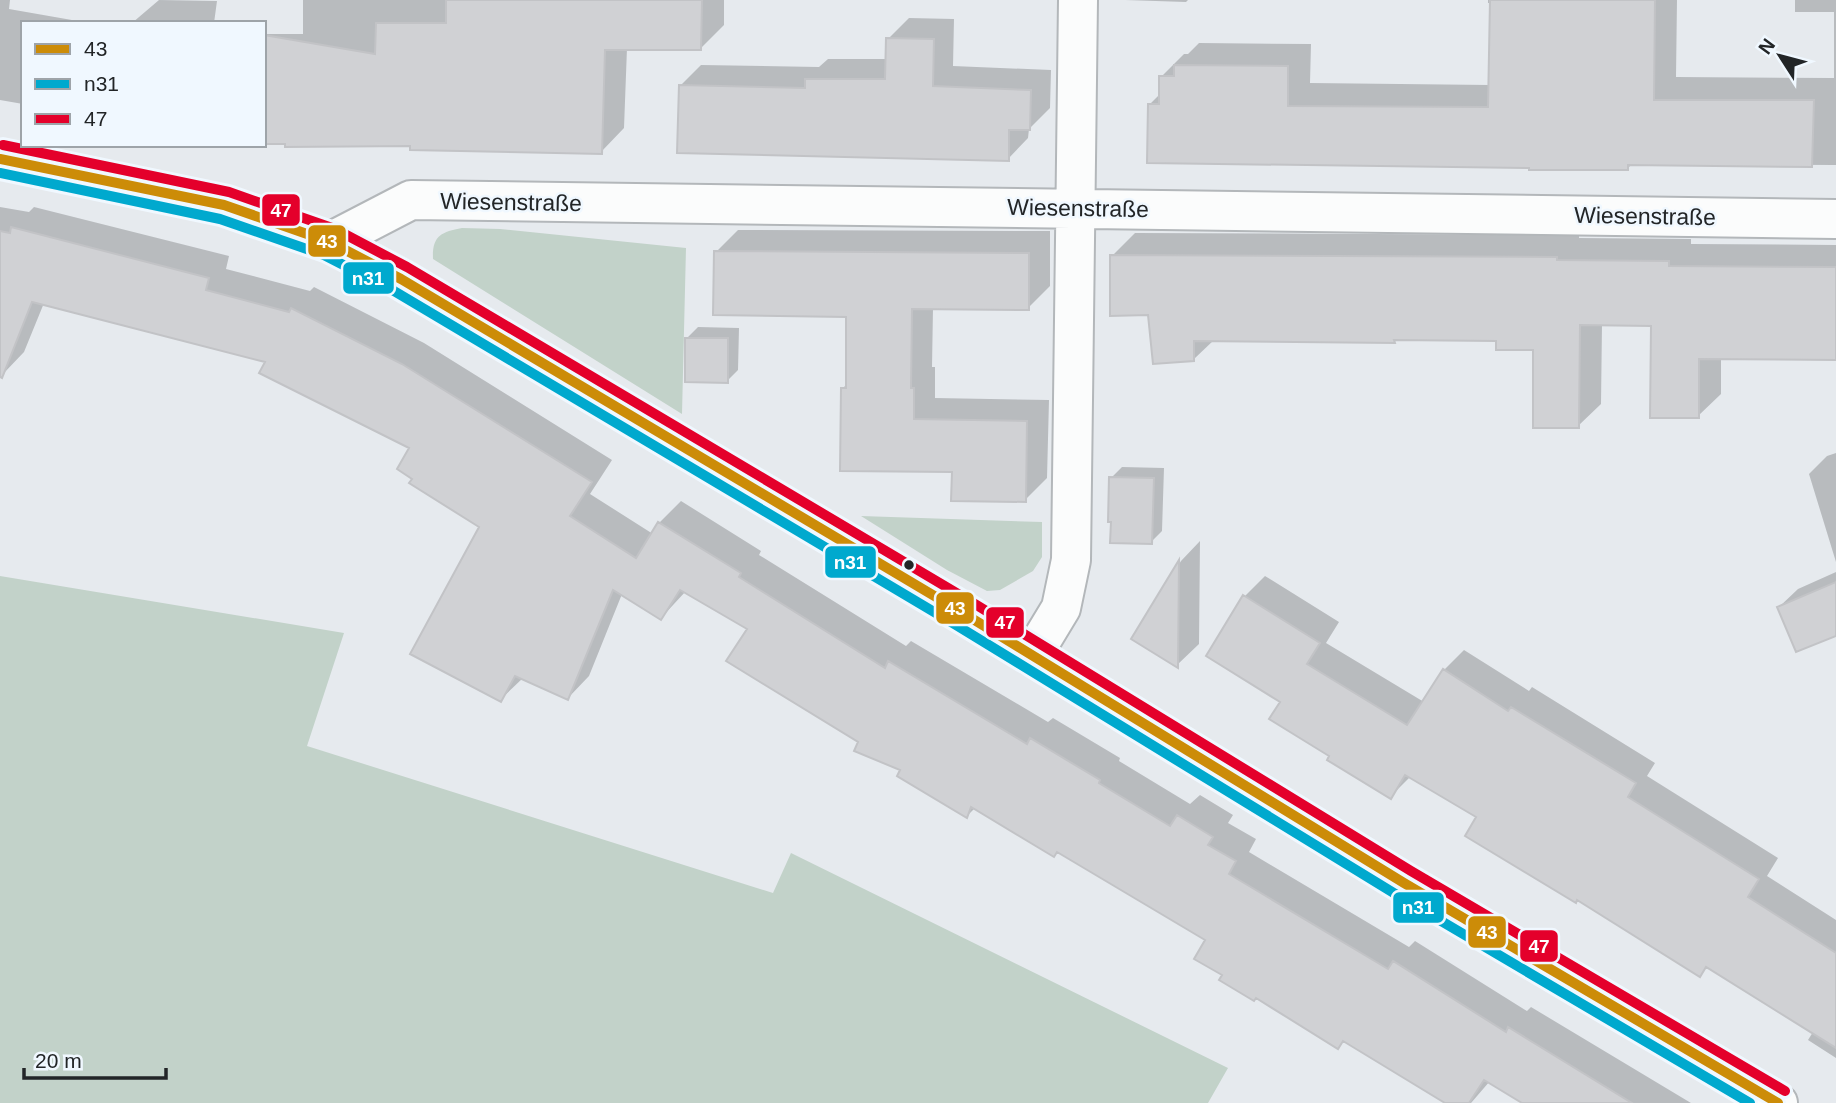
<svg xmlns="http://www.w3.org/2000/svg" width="1836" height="1103" font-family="Arial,sans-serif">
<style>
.green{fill:#c2d2c9}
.shadow{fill:#0003}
.building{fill:#d0d1d4;stroke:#c2c3c6;stroke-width:2}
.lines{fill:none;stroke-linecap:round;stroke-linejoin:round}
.minor-casing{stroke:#b3b7ba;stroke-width:42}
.minor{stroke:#fbfcfc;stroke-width:38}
.bus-1-casing{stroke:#f0f8ff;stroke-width:16}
.bus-2-casing{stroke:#f0f8ff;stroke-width:16}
.bus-3-casing{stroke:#f0f8ff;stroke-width:16}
.bus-1{stroke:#cc8c08;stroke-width:10}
.bus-2{stroke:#00a9ce;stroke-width:10}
.bus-3{stroke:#e4002b;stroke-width:10}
.bus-dot{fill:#222527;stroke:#f0f8ff;stroke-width:2.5}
.labels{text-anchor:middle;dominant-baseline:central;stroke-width:5;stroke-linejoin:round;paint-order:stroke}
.street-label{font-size:23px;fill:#222527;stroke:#f0f8ff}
.line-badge{stroke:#f0f8ff;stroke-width:2.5}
.badge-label{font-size:19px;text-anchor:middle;font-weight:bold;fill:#fff}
</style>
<rect width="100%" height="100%" fill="#e6eaee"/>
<path class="green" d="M 462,228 L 500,229 L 686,248 L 682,414 L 433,259 C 432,236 441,232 462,228 Z
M 861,516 L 1042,522 L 1042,557 L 1033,571 L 1000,590 L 987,591 L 947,570 Z
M 0,576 L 344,633 L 307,746 L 773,893 L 791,853 L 1228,1068 L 1208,1103 L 0,1103 Z"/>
<path class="shadow" d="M 0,0 L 10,0 L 9,9 L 89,23 L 23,23 L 23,104 L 0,100 Z
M 159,0 L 217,1 L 214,23 L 132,23 Z
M 303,0 L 724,0 L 724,25 L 700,49 L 627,48 L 624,128 L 601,152 L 412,144 L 264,143 L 264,34 L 303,34 Z
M 1125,0 L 1188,0 L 1186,2 Z
M 1488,0 L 1677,0 L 1676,77 L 1834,78 L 1834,12 L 1795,12 L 1795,0 L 1836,0 L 1836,165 L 1632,164 L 1627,169 L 1149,105 L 1161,93 L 1161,77 L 1184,54 L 1188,54 L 1199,43 L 1311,44 L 1310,83 L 1490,85 L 1491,3 L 1488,3 Z
M 909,18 L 954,19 L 953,66 L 1051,70 L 1050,108 L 1029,129 L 1028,138 L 1008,159 L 680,86 L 701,65 L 819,67 L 828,59 L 887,59 L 888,39 Z
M 0,207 L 29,212 L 34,207 L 229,256 L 226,269 L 310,291 L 314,287 L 424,343 L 612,460 L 590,494 L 653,534 L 659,523 L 681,501 L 761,551 L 759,555 L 906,646 L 911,641 L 1048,722 L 1053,718 L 1120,758 L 1119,761 L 1190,804 L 1200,795 L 1233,815 L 1228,823 L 1256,839 L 1249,852 L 1409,947 L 1415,941 L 1527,1011 L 1531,1007 L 1691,1103 L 1526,1103 L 1490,1081 L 1471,1103 L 1448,1103 L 1344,1040 L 1224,975 L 1207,940 L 1059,850 L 975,808 L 967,816 L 860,741 L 749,628 L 686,591 L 661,618 L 622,594 L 589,676 L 568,698 L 523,678 L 500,700 L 481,526 L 415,479 L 412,448 L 267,360 L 44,303 L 24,352 L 3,374 L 0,373 Z
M 738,230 L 1050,231 L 1050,286 L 1028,308 L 933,308 L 932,367 L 935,367 L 935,398 L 1049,400 L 1047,478 L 1025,500 L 954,470 L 842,389 L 847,384 L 848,316 L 716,252 Z
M 1135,233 L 1579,235 L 1579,238 L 1691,239 L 1691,244 L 1836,245 L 1836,358 L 1721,358 L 1721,394 L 1698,416 L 1653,324 L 1602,324 L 1601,404 L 1578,426 L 1535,349 L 1498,339 L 1397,338 L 1394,342 L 1214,340 L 1194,359 L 1150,314 L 1112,256 Z
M 698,327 L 739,328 L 738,370 L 727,381 L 687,338 Z
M 1836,453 L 1836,562 L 1809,474 L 1827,456 Z
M 1122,467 L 1164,468 L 1162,531 L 1151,542 L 1111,478 Z
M 1200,541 L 1199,644 L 1177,665 L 1134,638 L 1181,561 Z
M 1836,572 L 1836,634 L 1779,607 L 1798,589 Z
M 1265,576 L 1339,622 L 1326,643 L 1424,702 L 1444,670 L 1464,650 L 1529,691 L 1532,687 L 1655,763 L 1647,776 L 1778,858 L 1767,876 L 1836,920 L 1836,1058 L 1808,1040 L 1813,1032 L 1708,966 L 1700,975 L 1577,898 L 1478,817 L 1411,776 L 1391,796 L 1331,755 L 1282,701 L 1245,596 Z"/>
<path class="building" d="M 446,0 L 702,0 L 701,50 L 605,50 L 602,154 L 410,150 L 410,146 L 285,147 L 285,144 L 264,144 L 264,35 L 375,54 L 376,23 L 446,23 Z
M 1490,0 L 1655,0 L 1654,100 L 1814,100 L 1812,167 L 1628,165 L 1628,170 L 1529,170 L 1529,168 L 1147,163 L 1148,104 L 1159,104 L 1159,76 L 1174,76 L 1174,65 L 1288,66 L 1288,106 L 1488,107 Z
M 886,38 L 934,39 L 933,86 L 1031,90 L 1030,130 L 1009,130 L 1009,161 L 677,153 L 679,85 L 805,88 L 805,79 L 885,79 Z
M 11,227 L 209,278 L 206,290 L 289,312 L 291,308 L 402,364 L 592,482 L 570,516 L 636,558 L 658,522 L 741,573 L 739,577 L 885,668 L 888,661 L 1027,744 L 1030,738 L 1100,780 L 1099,783 L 1170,826 L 1177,815 L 1213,837 L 1208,845 L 1236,861 L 1229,874 L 1388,969 L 1393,961 L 1506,1032 L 1508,1027 L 1632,1103 L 1522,1103 L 1484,1080 L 1469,1103 L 1445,1103 L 1343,1041 L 1338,1049 L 1256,998 L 1254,1001 L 1219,980 L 1222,975 L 1194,959 L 1205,940 L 1057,852 L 1054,857 L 971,807 L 967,818 L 897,776 L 900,770 L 854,751 L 858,742 L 726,661 L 747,629 L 680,590 L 661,620 L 613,590 L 568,700 L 515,676 L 501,702 L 410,654 L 479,527 L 409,483 L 412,479 L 397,469 L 409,448 L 259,373 L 265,362 L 32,302 L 2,378 L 0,377 L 0,231 L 10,233 Z
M 714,251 L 1029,253 L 1029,310 L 912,309 L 911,388 L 914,388 L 914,419 L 1027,421 L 1026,502 L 951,501 L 952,472 L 840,471 L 841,388 L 846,388 L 846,317 L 713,315 Z
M 1110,255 L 1557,257 L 1557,260 L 1669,261 L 1669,266 L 1836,267 L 1836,360 L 1699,359 L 1699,418 L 1650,418 L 1651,326 L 1580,325 L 1579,428 L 1533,428 L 1533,350 L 1496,350 L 1496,341 L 1394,340 L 1395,343 L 1194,341 L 1194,361 L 1153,364 L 1148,315 L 1110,316 Z
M 685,338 L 728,338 L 728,383 L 685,382 Z
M 1109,477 L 1154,478 L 1152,544 L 1110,543 L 1111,522 L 1108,522 Z
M 1179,560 L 1178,668 L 1131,639 Z
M 1836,582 L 1836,636 L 1796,652 L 1777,607 Z
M 1243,595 L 1320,643 L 1307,664 L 1407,725 L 1443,669 L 1508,711 L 1511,707 L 1636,783 L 1628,797 L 1759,879 L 1748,897 L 1836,953 L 1836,1048 L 1706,967 L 1700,977 L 1577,900 L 1576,903 L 1465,836 L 1476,817 L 1405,775 L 1391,799 L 1327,760 L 1329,756 L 1269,719 L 1280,702 L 1206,656 Z"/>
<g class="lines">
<defs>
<path id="minor" d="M 0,159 L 224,205 L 330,242 L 401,279 L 963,613 L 1404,883 L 1778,1103
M 330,242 L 411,200 L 1836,219
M 1032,656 L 1061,608 L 1071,560 L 1078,0"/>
</defs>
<use href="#minor" class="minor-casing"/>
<use href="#minor" class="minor"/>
<defs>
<path id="bus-1" d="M 0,159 L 224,205 L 330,242 L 401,279 L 963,613 L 1404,883 L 1778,1103"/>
<path id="bus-2" d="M 0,173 L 220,219 L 324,255 L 394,291 L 956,625 L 1397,895 L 1750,1103"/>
<path id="bus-3" d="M 3,145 L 229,192 L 335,229 L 407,267 L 970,601 L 1411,871 L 1785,1091"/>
</defs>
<use href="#bus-1" class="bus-1-casing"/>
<use href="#bus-2" class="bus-2-casing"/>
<use href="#bus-3" class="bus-3-casing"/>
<use href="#bus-1" class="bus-1"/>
<use href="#bus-2" class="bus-2"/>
<use href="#bus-3" class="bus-3"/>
</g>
<circle class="bus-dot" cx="909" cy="565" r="6"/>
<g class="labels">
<g class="street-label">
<text transform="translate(511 202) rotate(1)">Wiesenstraße</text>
<text transform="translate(1078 208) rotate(1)">Wiesenstraße</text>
<text transform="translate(1645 216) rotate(1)">Wiesenstraße</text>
</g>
</g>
<g class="line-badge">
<rect x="261" y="193" width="40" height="34" rx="7" fill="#e4002b"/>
<rect x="307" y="224" width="40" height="34" rx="7" fill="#cc8c08"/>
<rect x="342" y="261" width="53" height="34" rx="7" fill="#00a9ce"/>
<rect x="824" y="545" width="53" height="34" rx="7" fill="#00a9ce"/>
<rect x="935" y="591" width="40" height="34" rx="7" fill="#cc8c08"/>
<rect x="985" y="606" width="40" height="33" rx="7" fill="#e4002b"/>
<rect x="1392" y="891" width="53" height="33" rx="7" fill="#00a9ce"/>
<rect x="1467" y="915" width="40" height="34" rx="7" fill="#cc8c08"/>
<rect x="1519" y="929" width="40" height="34" rx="7" fill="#e4002b"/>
</g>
<g class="badge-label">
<text x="281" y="217">47</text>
<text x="327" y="248">43</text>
<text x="368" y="285">n31</text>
<text x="850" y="569">n31</text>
<text x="955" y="615">43</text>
<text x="1005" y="629">47</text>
<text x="1418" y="914">n31</text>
<text x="1487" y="939">43</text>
<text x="1539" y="953">47</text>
</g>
<rect x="21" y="21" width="245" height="126" fill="#f0f8ff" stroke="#9ea4a9" stroke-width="2"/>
<rect x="35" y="44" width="35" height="10" fill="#cc8c08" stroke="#9ea4a9" stroke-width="2"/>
<text x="84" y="56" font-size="21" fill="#222527">43</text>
<rect x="35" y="79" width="35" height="10" fill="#00a9ce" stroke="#9ea4a9" stroke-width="2"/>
<text x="84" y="91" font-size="21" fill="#222527">n31</text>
<rect x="35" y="114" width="35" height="10" fill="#e4002b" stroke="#9ea4a9" stroke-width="2"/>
<text x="84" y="126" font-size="21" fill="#222527">47</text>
<g transform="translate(1780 56) rotate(306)" stroke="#f0f8ff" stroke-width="5" paint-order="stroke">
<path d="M0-5L12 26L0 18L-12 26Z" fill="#222527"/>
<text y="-10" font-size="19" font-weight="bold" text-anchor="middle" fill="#222527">N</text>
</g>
<path d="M24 1068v10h142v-10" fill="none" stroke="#222527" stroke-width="3.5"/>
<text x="35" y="1068" font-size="21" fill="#222527" stroke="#f0f8ff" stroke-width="5" paint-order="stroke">20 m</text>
</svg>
